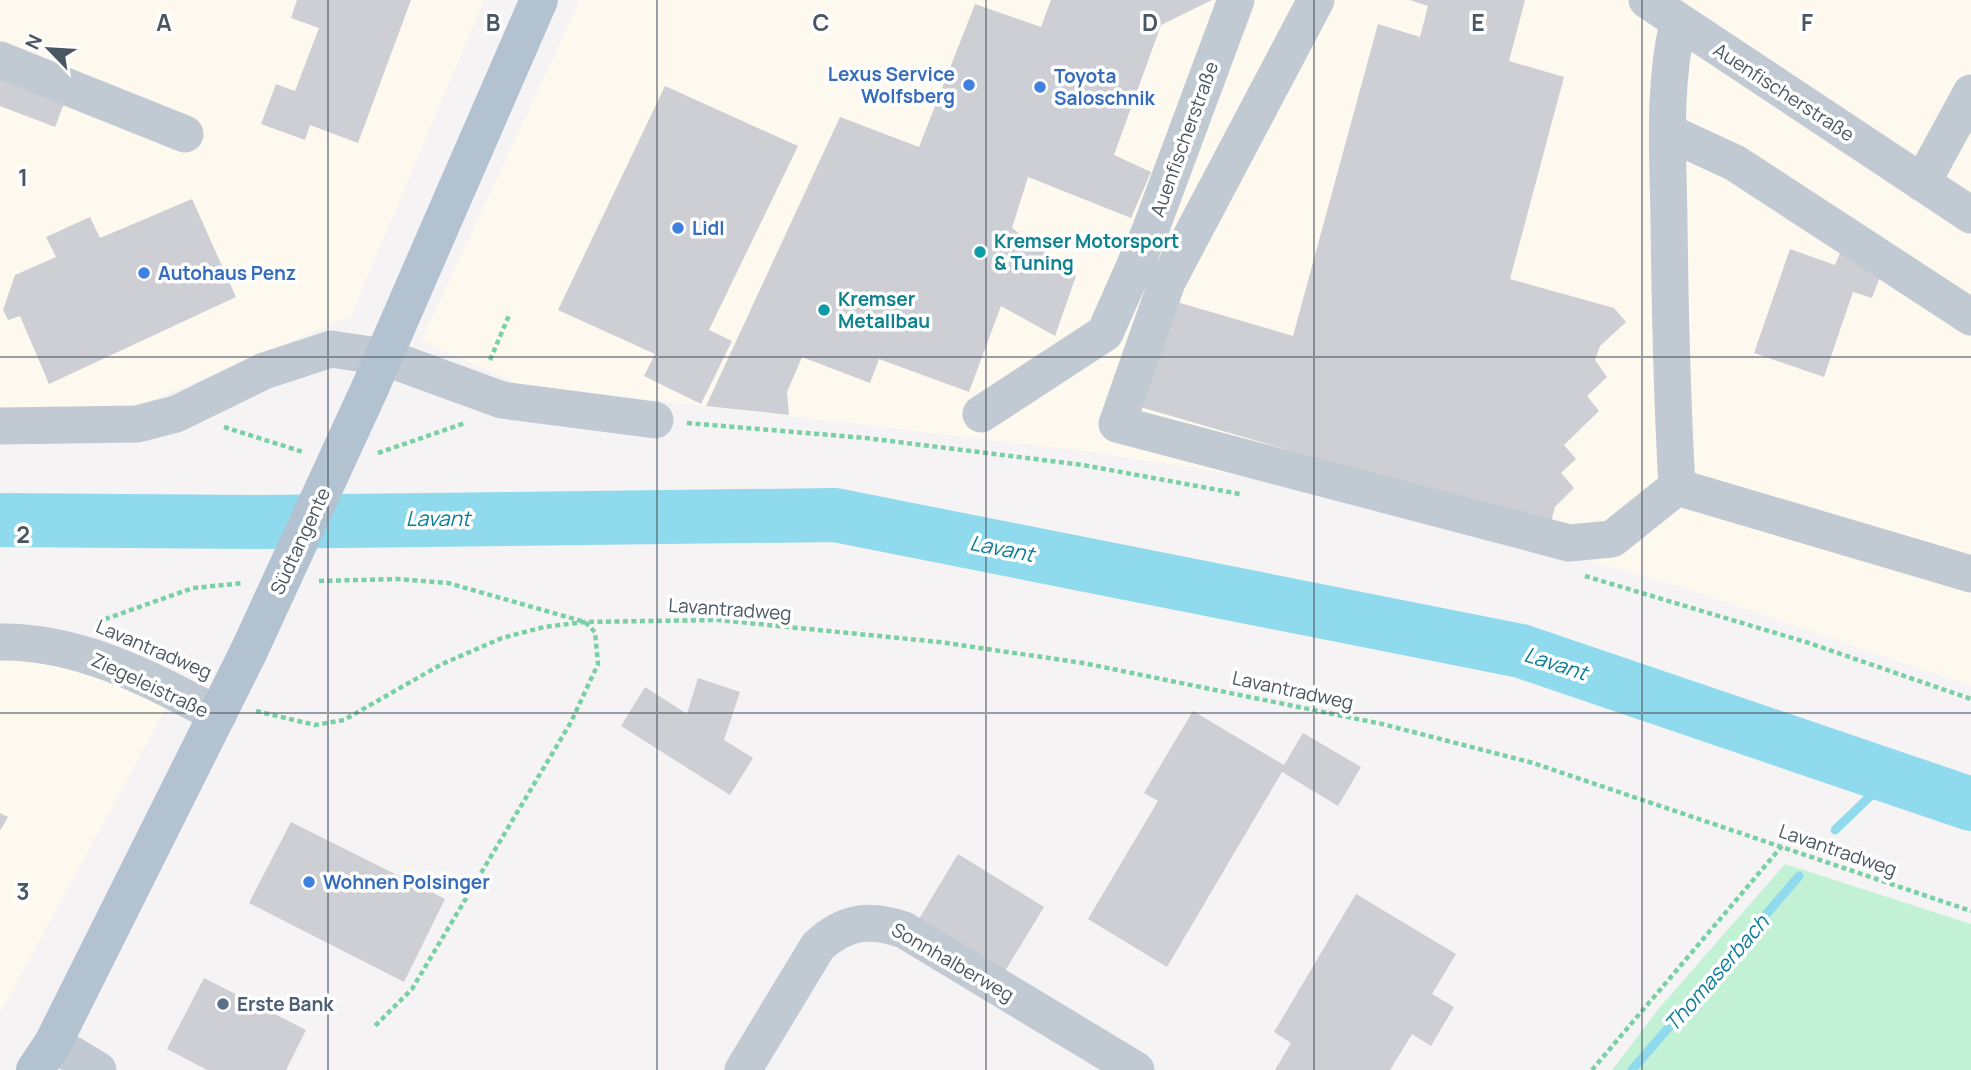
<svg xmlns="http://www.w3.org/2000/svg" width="1971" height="1070" font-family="Manrope,sans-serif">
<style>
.commercial{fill:#fdf9ef}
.green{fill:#c3f1d5}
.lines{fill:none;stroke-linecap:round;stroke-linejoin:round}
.stream{stroke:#90daee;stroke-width:9}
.river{stroke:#90daee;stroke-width:54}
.building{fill:#cdcfd5}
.path{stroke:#7ad0a6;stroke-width:4.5;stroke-dasharray:5 3.5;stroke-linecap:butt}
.minor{stroke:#c1cad2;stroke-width:37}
.major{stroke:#b3c2d1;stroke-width:38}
.major-bridge{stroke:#b3c2d1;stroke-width:38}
.grid{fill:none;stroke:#4a5661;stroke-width:2;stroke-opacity:0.55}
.shop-dot{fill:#3f7fe0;stroke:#fff;stroke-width:2.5}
.culture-dot{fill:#0f9aa8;stroke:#fff;stroke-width:2.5}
.service-dot{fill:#5c6f8a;stroke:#fff;stroke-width:2.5}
.labels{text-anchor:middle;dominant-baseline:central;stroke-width:7;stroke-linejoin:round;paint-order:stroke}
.shop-label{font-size:19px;font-weight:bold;fill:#366cbe;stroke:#fff;text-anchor:start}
.street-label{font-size:19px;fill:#4a5661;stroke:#fff}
.culture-label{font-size:19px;font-weight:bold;fill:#0d838f;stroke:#fff;text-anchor:start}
.service-label{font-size:19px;font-weight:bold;fill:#4e5e75;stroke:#fff;text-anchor:start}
.water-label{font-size:21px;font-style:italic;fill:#0c7c9b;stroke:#fff}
.grid-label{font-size:23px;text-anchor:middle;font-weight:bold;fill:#4a5661;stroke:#fff;stroke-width:7;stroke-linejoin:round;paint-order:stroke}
</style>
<rect width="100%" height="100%" fill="#f5f3f3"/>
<path class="commercial" d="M 0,0 L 484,0 L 351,316 L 132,409 L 0,411 Z
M 580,0 L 1971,0 L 1971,686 L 1675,585 L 1388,503 L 1287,483 L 1092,452 L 519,384 L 421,341 Z
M 0,656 L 57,656 L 166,708 L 0,1013 Z"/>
<path class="green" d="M 1785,864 L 1971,924 L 1971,1070 L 1612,1070 L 1661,1006 Z"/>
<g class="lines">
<path class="stream" d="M 1835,830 L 1890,777
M 1632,1070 L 1799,876"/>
<path class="river" d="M 0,520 L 257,522 L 835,515 L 1521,651 L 1971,804"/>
</g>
<path class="building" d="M 297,0 L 411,0 L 358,143 L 310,125 L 305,140 L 261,124 L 276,84 L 295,91 L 319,28 L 291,18 Z
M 1051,0 L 1212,0 L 1161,25 L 1114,155 L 1151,172 L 1131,218 L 1028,177 L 1012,228 L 1076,276 L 1055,336 L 1001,306 L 969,392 L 879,359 L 870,383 L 802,357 L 787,392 L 789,415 L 706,406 L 840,117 L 919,147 L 975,4 L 1041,27 Z
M 1410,0 L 1525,0 L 1509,61 L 1564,77 L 1510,279 L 1614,308 L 1626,322 L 1600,346 L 1595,360 L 1607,377 L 1587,396 L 1599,411 L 1564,445 L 1576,459 L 1561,473 L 1574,488 L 1555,507 L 1550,526 L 1140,407 L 1170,300 L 1293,336 L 1378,24 L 1420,37 L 1428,6 Z
M 0,76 L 65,101 L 55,127 L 0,106 Z
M 665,86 L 798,146 L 709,330 L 732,341 L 701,404 L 644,376 L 655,354 L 558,310 Z
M 192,199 L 236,297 L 49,384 L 20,316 L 8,320 L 3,310 L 15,275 L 56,257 L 46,237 L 90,217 L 100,238 Z
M 1790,249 L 1835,265 L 1840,253 L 1883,269 L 1872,298 L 1853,292 L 1824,377 L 1754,353 Z
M 698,678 L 740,692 L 724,740 L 753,758 L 730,795 L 621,726 L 645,687 L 687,714 Z
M 1193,711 L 1284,765 L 1303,733 L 1361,767 L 1338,806 L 1282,772 L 1167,967 L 1088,919 L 1158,801 L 1144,793 Z
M 0,813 L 8,817 L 0,831 Z
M 291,822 L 445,899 L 404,982 L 249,903 Z
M 958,854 L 1044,907 L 1005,971 L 919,919 Z
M 1356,894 L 1456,954 L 1432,994 L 1454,1007 L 1431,1046 L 1412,1034 L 1390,1070 L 1275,1070 L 1291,1043 L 1274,1032 Z
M 204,978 L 306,1030 L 286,1070 L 207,1070 L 167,1049 Z"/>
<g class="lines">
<path class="path" d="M 490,360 L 510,313
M 687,423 L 866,438 L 1083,465 L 1240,494
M 224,427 L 303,452
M 378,453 L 465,423
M 1585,576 L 1809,643 L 1971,699
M 319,581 L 397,579 L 448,583 L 585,622 L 595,632 L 598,664 L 571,722 L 412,989 L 373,1028
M 97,622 L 193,588 L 244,583
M 256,711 L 315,725 L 344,720 L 442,664 L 502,638 L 544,627 L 585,622 L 718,620 L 939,642 L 1083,663 L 1382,724 L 1533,763 L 1971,911
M 1592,1070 L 1782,846"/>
<path class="minor" d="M 1316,0 L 1167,282 L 1117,424 L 1569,543 L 1612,539 L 1677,487
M 1647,0 L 1971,215
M 1678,23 C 1663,86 1668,155 1669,220 C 1670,309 1672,398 1677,487 L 1971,574
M 0,60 L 185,134
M 1668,132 L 1735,163 L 1971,317
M 1922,183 L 1971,93
M 981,414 L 1105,333 L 1150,231 L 1236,0
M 0,426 L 137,424 L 176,414 L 264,371 L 331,349 L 384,357 L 502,400 L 655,420
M 0,642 C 80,641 150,679 218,715
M 53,1043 L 98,1070
M 743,1070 L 818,946 C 845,921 870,918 904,930 L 1136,1070"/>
<path class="major" d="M 370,388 L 539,0
M 35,1070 L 53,1043 L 248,653"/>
<path class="major-bridge" d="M 248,653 L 370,388"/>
</g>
<path class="grid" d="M 328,0 L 328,1070M 657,0 L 657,1070M 986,0 L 986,1070M 1314,0 L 1314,1070M 1642,0 L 1642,1070M 0,357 L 1971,357M 0,713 L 1971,713"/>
<g class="shop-dot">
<circle cx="969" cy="85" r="7"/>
<circle cx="1040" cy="87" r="7"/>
<circle cx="678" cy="228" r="7"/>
<circle cx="144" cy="273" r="7"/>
<circle cx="309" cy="882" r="7"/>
</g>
<g class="culture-dot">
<circle cx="980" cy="252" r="7"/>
<circle cx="824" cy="310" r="7"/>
</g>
<circle class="service-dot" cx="223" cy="1004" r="7"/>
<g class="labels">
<g class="shop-label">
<text x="955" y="74" text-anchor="end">Lexus Service<tspan x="955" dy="22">Wolfsberg</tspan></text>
<text x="1054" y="76">Toyota<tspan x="1054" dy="22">Saloschnik</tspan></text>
<text x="692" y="228">Lidl</text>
<text x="158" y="273">Autohaus Penz</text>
<text x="323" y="882">Wohnen Polsinger</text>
</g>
<g class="street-label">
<text transform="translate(1784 92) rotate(33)">Auenfischerstraße</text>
<text transform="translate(1184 139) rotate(-70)">Auenfischerstraße</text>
<text transform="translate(300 541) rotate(-65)">Südtangente</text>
<text transform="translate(730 609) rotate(4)">Lavantradweg</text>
<text transform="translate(154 649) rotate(23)">Lavantradweg</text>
<text transform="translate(150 685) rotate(25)">Ziegeleistraße</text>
<text transform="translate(1293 690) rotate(12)">Lavantradweg</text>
<text transform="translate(1838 850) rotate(19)">Lavantradweg</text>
<text transform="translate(953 962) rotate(30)">Sonnhalberweg</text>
</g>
<g class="culture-label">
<text x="994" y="241">Kremser Motorsport<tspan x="994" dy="22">&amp; Tuning</tspan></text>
<text x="838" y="299">Kremser<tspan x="838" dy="22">Metallbau</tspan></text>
</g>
<g class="service-label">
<text x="237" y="1004">Erste Bank</text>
</g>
<g class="water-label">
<text x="438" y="518">Lavant</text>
<text transform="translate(1002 548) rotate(11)">Lavant</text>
<text transform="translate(1556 663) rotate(18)">Lavant</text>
<text transform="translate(1716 973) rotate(-49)">Thomaserbach</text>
</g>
</g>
<g class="grid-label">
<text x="164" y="31">A</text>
<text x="493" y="31">B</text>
<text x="821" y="31">C</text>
<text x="1150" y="31">D</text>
<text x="1478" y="31">E</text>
<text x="1807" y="31">F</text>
<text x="23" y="186">1</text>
<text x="23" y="543">2</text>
<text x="23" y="900">3</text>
</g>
<g transform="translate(49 49) rotate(295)" stroke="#ffffff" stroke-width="5" paint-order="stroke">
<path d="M0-5L12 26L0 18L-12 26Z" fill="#4a5661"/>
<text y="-10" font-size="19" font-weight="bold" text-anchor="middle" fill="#4a5661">N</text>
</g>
</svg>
